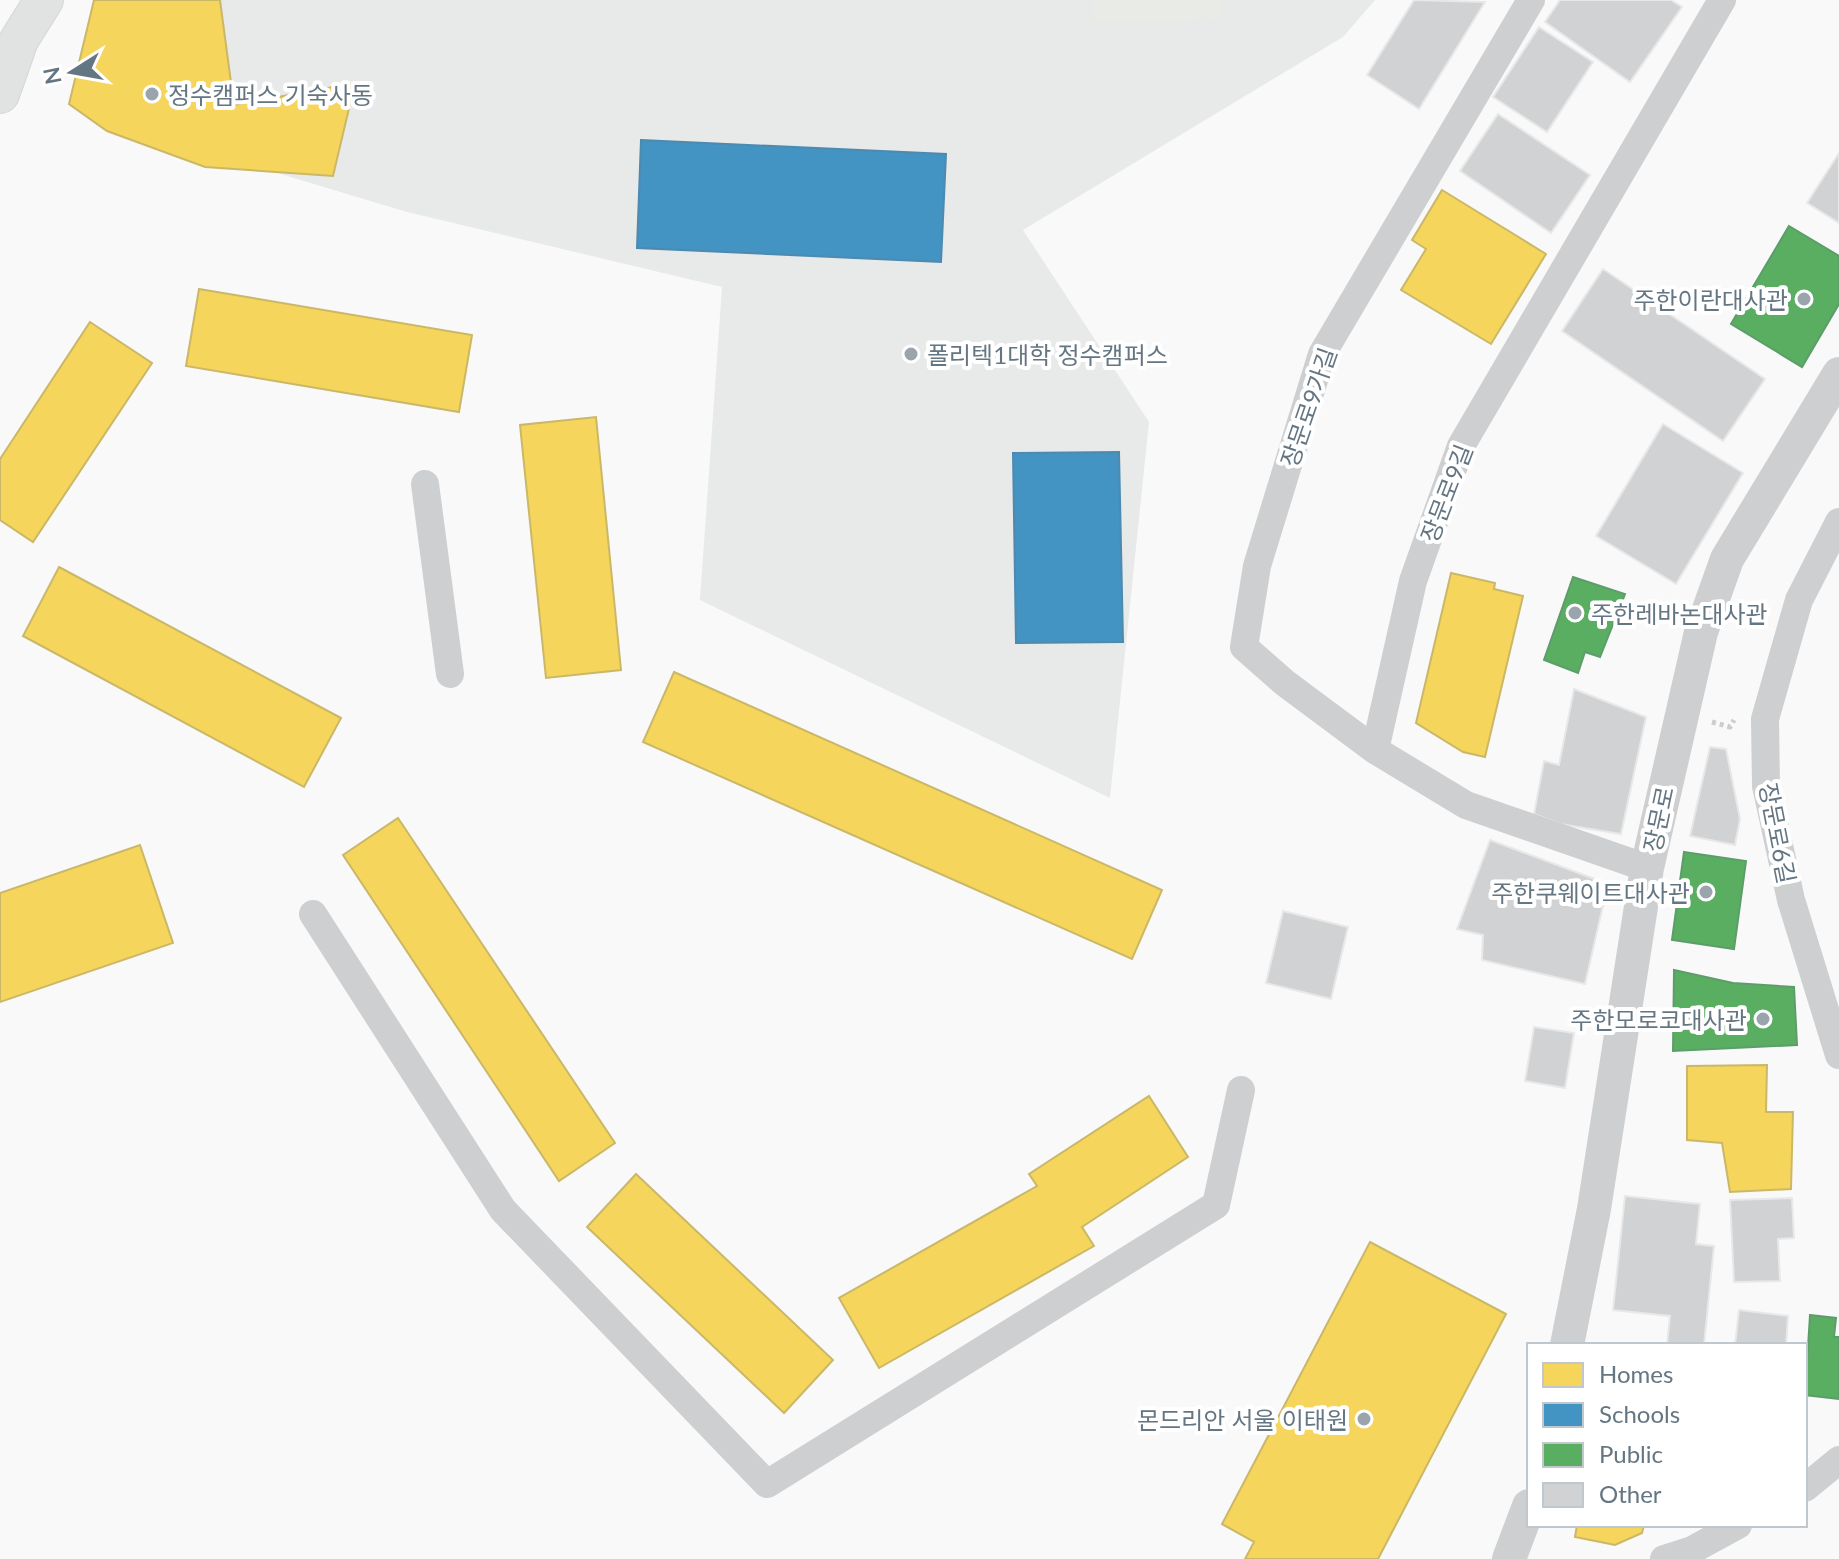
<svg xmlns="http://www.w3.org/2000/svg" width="1839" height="1559" font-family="Lato,'Noto Sans KR',sans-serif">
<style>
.built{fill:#e8e9e9}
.green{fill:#e8ebe6}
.homes{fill:#f6d55c;stroke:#cab868;stroke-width:2}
.schools{fill:#4393c3;stroke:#4d8ab0;stroke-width:2}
.public{fill:#5aae61;stroke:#5d9d6b;stroke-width:2}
.building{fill:#d0d2d3;stroke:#e8e8e8;stroke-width:2}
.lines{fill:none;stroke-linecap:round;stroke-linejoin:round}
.secondary-casing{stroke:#d5d6d7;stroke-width:40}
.path{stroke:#cbcccd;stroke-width:5;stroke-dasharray:4 4;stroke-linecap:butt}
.minor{stroke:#cecfd0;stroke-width:28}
.tertiary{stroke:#cecfd0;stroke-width:34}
.secondary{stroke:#e1e2e2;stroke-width:38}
.poi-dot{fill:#99a4ac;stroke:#fff;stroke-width:3}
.labels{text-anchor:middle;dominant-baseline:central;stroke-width:8;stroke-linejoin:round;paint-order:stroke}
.poi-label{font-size:24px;fill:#657683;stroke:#fff;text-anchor:end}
.street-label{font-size:24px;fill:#657683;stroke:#fff}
</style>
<rect width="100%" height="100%" fill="#f9f9f9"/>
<path class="built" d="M 157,0 L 1375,0 L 1343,37 L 1023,230 L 1149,422 L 1110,798 L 700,600 L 722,287 L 407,212 L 114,124 Z"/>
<path class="green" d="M 1093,0 L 1221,0 L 1222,18 L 1094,21 Z"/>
<path class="homes" d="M 94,0 L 220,0 L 234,105 L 355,83 L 333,176 L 205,167 L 107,131 L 69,104 Z
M 1442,190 L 1546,254 L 1491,344 L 1401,290 L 1426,249 L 1412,240 Z
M 199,289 L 472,335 L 459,412 L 186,366 Z
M 90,322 L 152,363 L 33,542 L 0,520 L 0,459 Z
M 596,417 L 621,670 L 546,678 L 520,425 Z
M 59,567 L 341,718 L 304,787 L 23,636 Z
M 1451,573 L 1495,583 L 1494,589 L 1523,596 L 1485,757 L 1463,752 L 1416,723 Z
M 674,672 L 1162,890 L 1132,959 L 643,742 Z
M 398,818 L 615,1143 L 559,1181 L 343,855 Z
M 140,845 L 173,943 L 0,1002 L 0,893 Z
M 1767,1065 L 1766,1112 L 1793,1112 L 1791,1189 L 1730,1192 L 1722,1143 L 1687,1140 L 1687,1066 Z
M 1149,1096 L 1188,1157 L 1082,1227 L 1094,1246 L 879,1368 L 839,1298 L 1037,1186 L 1029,1174 Z
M 636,1174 L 833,1360 L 784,1413 L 587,1227 Z
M 1370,1242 L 1506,1314 L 1378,1559 L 1245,1559 L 1254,1542 L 1222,1524 Z
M 1577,1525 L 1644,1525 L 1642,1533 L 1615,1545 L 1575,1537 Z"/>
<path class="schools" d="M 641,140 L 946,154 L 941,262 L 637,248 Z
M 1119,452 L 1123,642 L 1016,643 L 1013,453 Z"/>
<path class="public" d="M 1789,226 L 1839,256 L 1839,304 L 1802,367 L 1731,324 Z
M 1573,577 L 1625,594 L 1600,657 L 1585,652 L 1578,673 L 1544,660 Z
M 1684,852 L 1746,861 L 1734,949 L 1672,940 Z
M 1674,970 L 1733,983 L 1794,987 L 1797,1045 L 1673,1051 Z
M 1810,1315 L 1836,1318 L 1834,1337 L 1839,1337 L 1839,1399 L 1805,1395 Z"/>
<path class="building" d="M 1414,0 L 1485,2 L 1419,109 L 1367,75 Z
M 1560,0 L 1671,0 L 1682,7 L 1630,82 L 1545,22 Z
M 1539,27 L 1593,62 L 1547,132 L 1493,97 Z
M 1498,114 L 1590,175 L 1551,233 L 1460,171 Z
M 1839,153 L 1839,223 L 1807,203 Z
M 1603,269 L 1765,379 L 1723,441 L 1562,331 Z
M 1663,424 L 1743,473 L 1676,584 L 1596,536 Z
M 1574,689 L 1646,717 L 1621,834 L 1560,824 L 1534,814 L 1544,761 L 1559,765 Z
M 1710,747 L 1726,749 L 1740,819 L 1735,845 L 1690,836 Z
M 1490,840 L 1608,884 L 1585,984 L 1482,960 L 1483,935 L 1457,929 Z
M 1283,911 L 1348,927 L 1331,999 L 1266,983 Z
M 1534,1027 L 1574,1033 L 1565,1088 L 1525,1081 Z
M 1625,1196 L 1700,1204 L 1696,1244 L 1714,1246 L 1704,1345 L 1667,1345 L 1670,1316 L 1613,1310 Z
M 1792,1198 L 1794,1238 L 1778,1239 L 1780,1281 L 1734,1282 L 1730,1200 Z
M 1739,1310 L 1788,1316 L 1786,1345 L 1735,1345 Z"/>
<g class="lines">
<defs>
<path id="secondary" d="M 0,94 L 19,40 L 44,0"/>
</defs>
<use href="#secondary" class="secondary-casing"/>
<path class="path" d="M 1712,722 L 1730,727 L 1734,720"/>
<path class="minor" d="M 425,484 L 450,674
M 1839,522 L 1799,600 L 1765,719 L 1766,786 L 1791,900 L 1839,1055
M 1375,750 L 1285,683 L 1244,647 L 1257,566 L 1322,354 L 1531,0
M 1647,868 L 1466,805 L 1375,750 L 1413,581 L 1461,446 L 1722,0
M 313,914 L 503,1210 L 767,1484 L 1216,1205 L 1241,1090
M 1805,1488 L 1839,1460
M 1664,1559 L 1692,1550 L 1738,1525"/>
<path class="tertiary" d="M 1567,1345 L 1594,1209 L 1647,868 L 1701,632 L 1727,559 L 1839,374
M 1509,1559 L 1529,1506"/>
<use href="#secondary" class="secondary"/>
</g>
<g class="poi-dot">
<circle cx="152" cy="94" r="8"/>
<circle cx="1804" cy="299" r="8"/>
<circle cx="911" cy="354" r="8"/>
<circle cx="1575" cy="613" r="8"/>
<circle cx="1706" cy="892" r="8"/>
<circle cx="1763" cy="1019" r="8"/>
<circle cx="1364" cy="1419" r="8"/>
</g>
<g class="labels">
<g class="poi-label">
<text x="168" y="94" text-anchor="start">정수캠퍼스 기숙사동</text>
<text x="1788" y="299">주한이란대사관</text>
<text x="927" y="354" text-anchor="start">폴리텍1대학 정수캠퍼스</text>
<text x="1591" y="613" text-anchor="start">주한레바논대사관</text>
<text x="1690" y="892">주한쿠웨이트대사관</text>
<text x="1747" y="1019">주한모로코대사관</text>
<text x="1348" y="1419">몬드리안 서울 이태원</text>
</g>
<g class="street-label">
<text transform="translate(1308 407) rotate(-71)">장문로9가길</text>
<text transform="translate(1446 493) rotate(-69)">장문로9길</text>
<text transform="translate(1658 819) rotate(-78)">장문로</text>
<text transform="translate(1778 833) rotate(79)">장문로6길</text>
</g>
</g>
<rect x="1527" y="1343" width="280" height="184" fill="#ffffff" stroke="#c1c8cd" stroke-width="2"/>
<rect x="1543" y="1363" width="40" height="24" fill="#f6d55c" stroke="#c1c8cd" stroke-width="2"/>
<text x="1599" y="1383" font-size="24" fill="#657683">Homes</text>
<rect x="1543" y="1403" width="40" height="24" fill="#4393c3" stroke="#c1c8cd" stroke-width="2"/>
<text x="1599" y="1423" font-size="24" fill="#657683">Schools</text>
<rect x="1543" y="1443" width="40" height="24" fill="#5aae61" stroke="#c1c8cd" stroke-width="2"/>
<text x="1599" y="1463" font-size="24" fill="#657683">Public</text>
<rect x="1543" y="1483" width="40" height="24" fill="#d0d2d3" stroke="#c1c8cd" stroke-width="2"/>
<text x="1599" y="1503" font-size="24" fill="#657683">Other</text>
<g transform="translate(72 72) rotate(259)" stroke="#ffffff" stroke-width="6" paint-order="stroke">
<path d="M0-6L14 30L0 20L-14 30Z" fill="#657683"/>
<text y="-12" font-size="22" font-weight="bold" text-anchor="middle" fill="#657683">N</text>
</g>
</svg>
